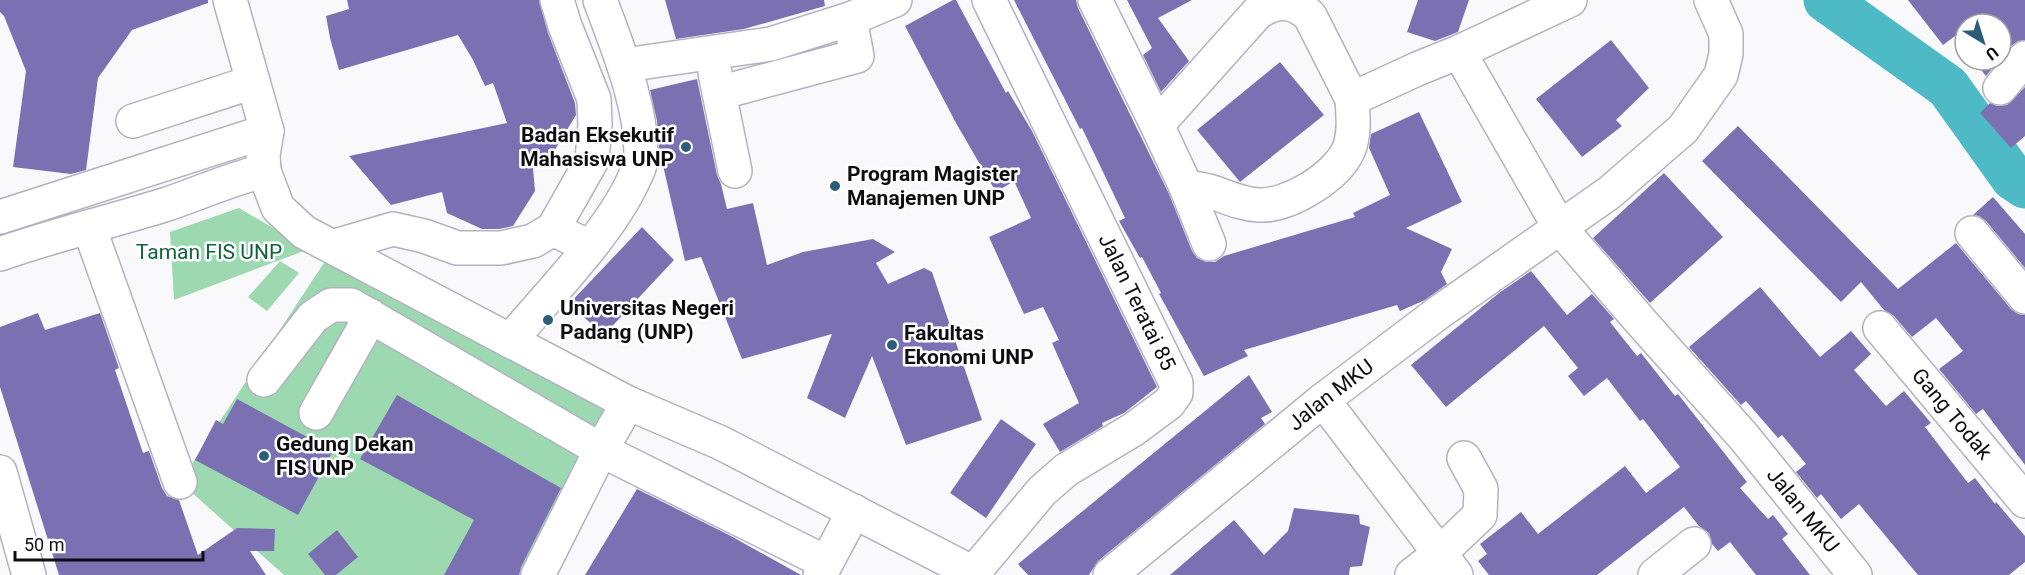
<svg xmlns="http://www.w3.org/2000/svg" width="2025" height="575" font-family="Roboto,sans-serif">
<style>
.green{fill:#9cd9b0}
.lines{fill:none;stroke-linecap:round;stroke-linejoin:round}
.river{stroke:#4ebac6;stroke-width:45}
.building{fill:#7b71b2}
.minor-casing{stroke:#b3b2c1;stroke-width:36}
.minor{stroke:#fff;stroke-width:33}
.poi-dot{fill:#2b5d7a;stroke:#fff;stroke-width:2}
.labels{text-anchor:middle;dominant-baseline:central;stroke-width:5;stroke-linejoin:round;paint-order:stroke}
.poi-label{font-size:21px;font-weight:bold;fill:#0e0d12;stroke:#fff;text-anchor:start}
.park-label{font-size:21px;fill:#0f6439;stroke:#fff}
.street-label{font-size:21px;fill:#0e0d12;stroke:#fff}
</style>
<rect width="100%" height="100%" fill="#f9f9fc"/>
<path class="green" d="M 239,208 L 309,249 L 174,300 L 170,232 Z
M 335,246 L 628,403 L 553,575 L 284,575 L 180,482 Z
M 280,261 L 299,273 L 267,311 L 248,297 Z"/>
<g class="lines">
<path class="river" d="M 1826,0 L 1948,87 L 2013,178 L 2025,186"/>
</g>
<path class="building" d="M 0,0 L 208,0 L 208,3 L 132,30 L 98,78 L 86,170 L 71,174 L 13,167 L 26,71 L 4,16 L 0,12 Z
M 347,0 L 539,0 L 548,33 L 575,103 L 576,115 L 547,163 L 533,168 L 535,191 L 513,226 L 499,229 L 482,229 L 447,213 L 442,192 L 391,205 L 349,156 L 507,123 L 493,83 L 485,86 L 473,60 L 458,35 L 339,70 L 330,38 L 326,16 L 349,9 Z
M 665,0 L 824,0 L 825,6 L 744,29 L 676,39 Z
M 953,0 L 956,0 L 1006,93 L 1008,91 L 1032,131 L 1157,387 L 1124,413 L 1102,423 L 1103,426 L 1060,452 L 1043,424 L 1079,403 L 1052,343 L 1059,340 L 1043,307 L 1024,314 L 989,237 L 1031,218 L 1014,181 L 996,192 L 956,123 L 905,26 Z
M 1014,0 L 1076,0 L 1078,8 L 1169,194 L 1192,251 L 1197,258 L 1206,262 L 1215,262 L 1224,256 L 1355,217 L 1353,213 L 1390,195 L 1369,148 L 1371,134 L 1419,112 L 1462,202 L 1406,228 L 1452,249 L 1441,272 L 1447,284 L 1425,300 L 1400,311 L 1397,305 L 1244,350 L 1248,356 L 1204,376 L 1159,294 L 1161,293 L 1142,257 L 1140,258 L 1119,221 L 1125,218 L 1082,128 L 1080,129 Z
M 1127,0 L 1192,0 L 1158,18 L 1189,61 L 1161,92 L 1143,55 L 1152,48 Z
M 1418,0 L 1469,0 L 1458,32 L 1435,41 L 1407,32 Z
M 1908,0 L 2025,0 L 2025,40 L 2018,41 L 2011,46 L 2001,58 L 2001,24 L 1965,24 L 1965,49 L 1955,36 L 1943,45 Z
M 1611,40 L 1649,88 L 1616,120 L 1622,126 L 1582,157 L 1536,99 Z
M 1973,60 L 1999,60 L 1986,76 Z
M 1280,62 L 1324,115 L 1240,182 L 1197,130 Z
M 697,79 L 717,175 L 721,184 L 727,209 L 753,203 L 767,265 L 803,252 L 873,239 L 895,252 L 876,263 L 888,284 L 924,268 L 932,272 L 982,420 L 906,445 L 872,356 L 845,418 L 807,398 L 832,334 L 742,359 L 701,257 L 685,261 L 659,148 L 657,121 L 650,90 Z
M 2025,87 L 2025,136 L 2011,148 L 1980,113 L 1990,103 L 1997,106 L 2007,105 Z
M 1738,126 L 1898,289 L 1956,243 L 2011,309 L 2018,314 L 2025,315 L 2025,465 L 1983,409 L 1976,414 L 1939,369 L 1963,351 L 1936,318 L 1912,337 L 1894,316 L 1884,310 L 1861,282 L 1841,302 L 1702,161 Z
M 1664,173 L 1723,237 L 1650,303 L 1593,238 Z
M 1993,197 L 2025,234 L 2025,268 L 1986,221 L 1979,216 L 1973,215 Z
M 642,227 L 674,260 L 604,335 L 569,304 Z
M 1531,271 L 1567,315 L 1592,294 L 1614,319 L 1610,322 L 1637,356 L 1641,353 L 1675,396 L 1678,394 L 1747,482 L 1740,488 L 1768,519 L 1773,515 L 1788,534 L 1782,539 L 1810,575 L 1756,575 L 1730,542 L 1718,551 L 1712,544 L 1709,533 L 1699,526 L 1684,507 L 1597,575 L 1489,575 L 1478,561 L 1487,554 L 1480,544 L 1521,512 L 1538,534 L 1625,466 L 1646,493 L 1680,467 L 1643,419 L 1640,421 L 1607,378 L 1584,396 L 1568,376 L 1578,368 L 1544,326 L 1446,407 L 1411,365 L 1499,293 Z
M 1760,287 L 1820,357 L 1851,331 L 1871,354 L 1854,370 L 1886,406 L 1904,391 L 1931,423 L 1925,427 L 1968,483 L 1975,478 L 1995,504 L 1996,502 L 2025,536 L 2025,562 L 2009,575 L 1918,575 L 1859,504 L 1841,519 L 1821,494 L 1817,498 L 1796,472 L 1806,464 L 1782,435 L 1778,438 L 1746,401 L 1741,405 L 1689,347 Z
M 38,313 L 45,330 L 100,313 L 119,368 L 115,370 L 143,453 L 149,451 L 162,488 L 167,496 L 179,500 L 198,555 L 237,528 L 275,529 L 274,551 L 250,551 L 266,575 L 59,575 L 0,387 L 0,327 Z
M 1249,375 L 1272,412 L 1261,418 L 1265,424 L 1098,561 L 1089,575 L 1028,575 L 1018,564 Z
M 397,395 L 561,488 L 521,567 L 519,575 L 444,575 L 474,520 L 360,459 Z
M 237,399 L 333,451 L 298,515 L 195,460 L 216,420 L 223,424 Z
M 1001,419 L 1036,444 L 986,518 L 950,493 Z
M 637,489 L 729,535 L 801,575 L 585,575 Z
M 1294,508 L 1359,515 L 1360,524 L 1370,527 L 1362,566 L 1350,567 L 1349,575 L 1170,575 L 1234,520 L 1264,555 L 1288,531 Z
M 337,530 L 358,557 L 336,575 L 325,575 L 308,554 Z"/>
<g class="lines">
<defs>
<g id="minor">
<path d="M 230,0 L 267,131 L 263,155 L 264,171 L 278,208 L 304,232 L 628,403 L 721,443 L 977,575"/>
<path d="M 1095,0 L 1157,125 L 1258,12 C 1278,0 1293,0 1310,16 L 1352,99 L 1417,69 L 1459,52"/>
<path id="s1" d="M 1570,0 L 1459,52 L 1560,228 L 1643,324 L 1744,437 L 1855,575"/>
<path d="M 625,65 L 771,44 L 850,19 L 895,0"/>
<path d="M 715,73 L 735,171"/>
<path d="M 2000,88 L 2025,58"/>
<path d="M 719,93 L 857,56 L 850,19"/>
<path d="M 133,121 L 253,82"/>
<path d="M 1157,125 L 1186,187 L 1209,244"/>
<path d="M 1186,187 C 1194,188 1202,189 1209,191 C 1225,196 1240,204 1258,205 C 1288,207 1337,177 1349,149 C 1355,133 1353,115 1352,99"/>
<path d="M 0,217 L 267,131"/>
<path d="M 89,227 L 180,482"/>
<path d="M 553,229 L 592,160 L 595,125 L 594,99 L 565,26 L 557,0"/>
<path d="M 1972,233 L 2025,297"/>
<path d="M 335,246 L 393,229 L 424,236 L 457,248 L 501,248 L 533,241 L 553,229 L 589,247"/>
<path d="M 0,254 C 54,235 109,222 164,205 C 198,194 229,179 264,171"/>
<path id="s2" d="M 1880,328 L 2025,501"/>
<path d="M 510,341 C 549,294 608,235 633,181 C 635,176 639,170 640,164 C 646,115 617,46 600,0"/>
<path d="M 264,380 L 313,317 L 331,305 L 351,305 L 601,450 L 825,562"/>
<path d="M 1323,400 L 1456,575"/>
<path d="M 316,413 L 371,316"/>
<path d="M 0,472 L 29,575"/>
<path d="M 974,572 L 1042,491 L 1066,470 L 1134,429 L 1169,403 L 1176,393 L 1176,383 L 989,0"/>
<path d="M 538,575 L 601,450 L 628,403"/>
<path d="M 820,575 L 854,511"/>
<path id="s3" d="M 1110,575 L 1323,400 L 1438,313 L 1609,193 L 1683,129 L 1721,75 L 1726,54 L 1726,34 L 1711,0"/>
<path d="M 1412,575 L 1439,554 L 1480,515 L 1481,489 L 1464,458"/>
<path d="M 1655,575 L 1694,544"/>
</g>
</defs>
<use href="#minor" class="minor-casing"/>
<use href="#minor" class="minor"/>
</g>
<g class="poi-dot">
<circle cx="686" cy="147" r="6"/>
<circle cx="835" cy="186" r="6"/>
<circle cx="548" cy="320" r="6"/>
<circle cx="892" cy="345" r="6"/>
<circle cx="264" cy="456" r="6"/>
</g>
<g class="labels">
<g class="poi-label">
<text x="674" y="135" text-anchor="end">Badan Eksekutif<tspan x="674" dy="24">Mahasiswa UNP</tspan></text>
<text x="847" y="174">Program Magister<tspan x="847" dy="24">Manajemen UNP</tspan></text>
<text x="560" y="308">Universitas Negeri<tspan x="560" dy="24">Padang (UNP)</tspan></text>
<text x="904" y="333">Fakultas<tspan x="904" dy="24">Ekonomi UNP</tspan></text>
<text x="276" y="444">Gedung Dekan<tspan x="276" dy="24">FIS UNP</tspan></text>
</g>
<g class="park-label">
<text x="209" y="252">Taman FIS UNP</text>
</g>
<g class="street-label">
<text transform="translate(1137 302) rotate(64)">Jalan Teratai 85</text>
<text stroke="none"><textPath href="#s3" startOffset="285">Jalan MKU</textPath></text>
<text stroke="none"><textPath href="#s2" startOffset="112">Gang Todak</textPath></text>
<text stroke="none"><textPath href="#s1" startOffset="698">Jalan MKU</textPath></text>
</g>
</g>
<g transform="translate(1983 42) rotate(142)"><circle r="28" fill="#ffffff" stroke="#9f9ea0" stroke-width="1.5"/>
<path d="M0-4.5L10 22L0 15L-10 22Z" fill="#2b5d7a"/>
<text y="-9" font-size="16" font-weight="bold" text-anchor="middle" fill="#0e0d12">U</text>
</g>
<path d="M15 551v9h188v-9" fill="none" stroke="#0e0d12" stroke-width="3"/>
<text x="24" y="551" font-size="18" fill="#0e0d12" stroke="#ffffff" stroke-width="4.5" paint-order="stroke">50 m</text>
</svg>
